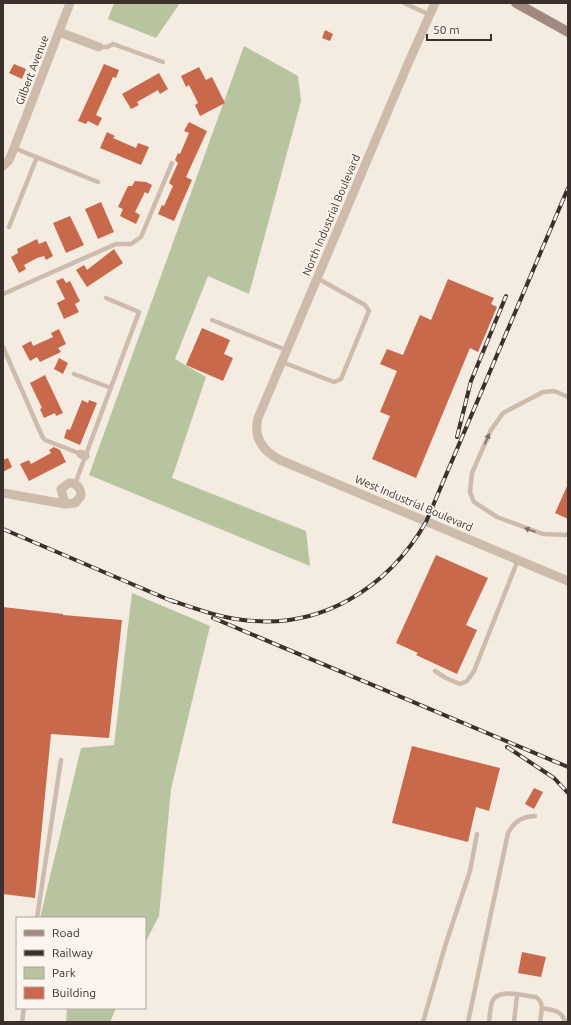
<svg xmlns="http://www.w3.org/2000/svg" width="571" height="1025" font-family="Ubuntu,sans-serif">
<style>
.green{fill:#b8c4a0}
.building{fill:#c8694b}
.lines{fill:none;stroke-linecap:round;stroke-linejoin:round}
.lane{stroke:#cdbbac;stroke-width:4.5}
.street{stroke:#cdbbac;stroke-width:9}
.secondary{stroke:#a18a7d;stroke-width:10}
.rail-casing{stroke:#3b302b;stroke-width:4}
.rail{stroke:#fbf5ee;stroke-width:2.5;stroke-dasharray:8;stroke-linecap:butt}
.oneway{fill:#7d6f65}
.labels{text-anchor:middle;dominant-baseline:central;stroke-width:3.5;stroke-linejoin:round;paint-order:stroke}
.street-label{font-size:11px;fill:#3b302b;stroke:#fbf5ee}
</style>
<rect width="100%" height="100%" fill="#f4ebe1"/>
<path class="green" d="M 114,3 L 180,3 L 156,38 L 108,19 Z
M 244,46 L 298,76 L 301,101 L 249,294 L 208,276 L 175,359 L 206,377 L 172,478 L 306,531 L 310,566 L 89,475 Z
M 132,593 L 210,626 L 171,789 L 159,916 L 145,943 L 145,918 L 40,918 L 81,748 L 114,745 Z
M 67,1008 L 116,1008 L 110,1022 L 66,1022 Z"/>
<path class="building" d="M 325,30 L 333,34 L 330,41 L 322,38 Z
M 14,64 L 26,69 L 22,79 L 9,73 Z
M 104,64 L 119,70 L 116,78 L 113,77 L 96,115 L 102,118 L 98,126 L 88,121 L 86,124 L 78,121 Z
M 199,67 L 206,80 L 212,77 L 225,103 L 200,116 L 195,105 L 198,103 L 189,85 L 186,87 L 181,76 Z
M 159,73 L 168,89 L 160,94 L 158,90 L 137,102 L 139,105 L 131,109 L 122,94 Z
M 189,122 L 207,131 L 186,177 L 192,180 L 174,221 L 158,214 L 162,205 L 164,206 L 173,186 L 169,183 L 178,163 L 175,160 L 178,153 L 180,154 L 189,133 L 184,131 Z
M 107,132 L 115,136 L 113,138 L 136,148 L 138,143 L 149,147 L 141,165 L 100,148 Z
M 135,181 L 146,182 L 152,185 L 148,194 L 145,192 L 135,212 L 140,215 L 136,224 L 120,216 L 123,209 L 118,207 L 128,186 L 132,186 Z
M 101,202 L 114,232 L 98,239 L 85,209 Z
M 70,216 L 84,245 L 66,253 L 53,223 Z
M 37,239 L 39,244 L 46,241 L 53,256 L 46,260 L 44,256 L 37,258 L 24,265 L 26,269 L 19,273 L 11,257 L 18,253 L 17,249 Z
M 114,249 L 123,263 L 87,287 L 76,270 L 84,265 L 87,270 Z
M 63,278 L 66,283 L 70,281 L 80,301 L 75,304 L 79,312 L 64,319 L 57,303 L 65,299 L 56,281 Z
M 448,279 L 494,298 L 491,304 L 497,307 L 478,352 L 470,348 L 416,478 L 372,459 L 390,416 L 380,412 L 397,371 L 380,364 L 387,349 L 403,355 L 420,315 L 431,320 Z
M 202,328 L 230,340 L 224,354 L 233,358 L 223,381 L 186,365 Z
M 59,329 L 66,344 L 58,348 L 61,352 L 40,362 L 37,357 L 30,361 L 22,346 L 31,341 L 33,346 L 53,337 L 51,333 Z
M 59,358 L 68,363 L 63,374 L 54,369 Z
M 45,375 L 63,413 L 56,416 L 55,413 L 44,418 L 40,409 L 42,408 L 30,383 Z
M 82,400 L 88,403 L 89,400 L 97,403 L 80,445 L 64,438 L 67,429 L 70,430 Z
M 54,447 L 60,450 L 66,462 L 29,481 L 20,464 L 29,460 L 31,464 L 51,453 L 49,450 Z
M 8,458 L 12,467 L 3,472 L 3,460 Z
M 568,484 L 568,519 L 555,513 Z
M 436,555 L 488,578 L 466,625 L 477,630 L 457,674 L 416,655 L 418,653 L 396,643 Z
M 3,607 L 63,614 L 63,615 L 122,620 L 109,738 L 51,734 L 35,898 L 3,894 Z
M 412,746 L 500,768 L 489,811 L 476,807 L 468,842 L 392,823 Z
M 534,788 L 543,792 L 534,809 L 525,804 Z
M 522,952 L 546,957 L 541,977 L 518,973 Z"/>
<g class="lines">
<path class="lane" d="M 404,3 L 430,15
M 99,47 L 107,47 L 113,44 L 163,62
M 14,148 L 98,182
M 9,227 L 37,157
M 3,294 L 116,244 L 131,244 L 141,237 L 172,163
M 212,320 L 286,350
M 3,347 L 42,436 L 45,440 L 81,454
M 282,362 L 334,382 L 341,379 L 369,311 L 365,305 L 317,278
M 74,374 L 111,388
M 568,397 L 554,391 L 543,392 L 503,413 L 491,430 L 472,473 L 470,492 L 474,502 L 497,517 L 543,534 L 568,535
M 75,484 L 139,312 L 106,298
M 435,671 L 446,678 L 460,684 L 467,681 L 474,671 L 518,560
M 37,918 L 61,760
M 542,1008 C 552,1010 562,1010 565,1022
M 22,1022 L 24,1008
M 423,1022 L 446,943 L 470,871 L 477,834
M 468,1022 L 508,833 C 515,821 521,817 535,816
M 489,1022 C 490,1015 490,1005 493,1000 C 500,988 525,996 536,997 C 545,1003 541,1013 540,1022
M 514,1022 L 517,995"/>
<path class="street" d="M 435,3 L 407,66 L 258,418 C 253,438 263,451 280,460 L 568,581
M 59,32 L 99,47
M 3,166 L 9,160 L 14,148 L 70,3
M 81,454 L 85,456
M 69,483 C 77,483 81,488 81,496 L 75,503 L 65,504 L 61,489 Z
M 3,493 L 65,504"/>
<path class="secondary" d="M 516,3 L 568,32"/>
<defs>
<path id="rail" d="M 457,437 L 471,381 L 506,296
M 3,529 L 174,602
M 170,600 C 194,608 218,617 243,620 C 321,630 388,588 426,522 L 568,188
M 213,618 L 568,767
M 507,747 L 554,778 L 568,793"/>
</defs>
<use href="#rail" class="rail-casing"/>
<use href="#rail" class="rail"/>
</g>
<defs><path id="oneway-solid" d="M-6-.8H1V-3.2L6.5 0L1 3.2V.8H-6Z"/></defs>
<g class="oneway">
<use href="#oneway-solid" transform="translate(487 439) rotate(-67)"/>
<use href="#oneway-solid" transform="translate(530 530) rotate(-160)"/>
</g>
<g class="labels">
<g class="street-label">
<text transform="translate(32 70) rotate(-69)">Gilbert Avenue</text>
<text transform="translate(331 215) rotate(-67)">North Industrial Boulevard</text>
<text transform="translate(414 503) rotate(23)">West Industrial Boulevard</text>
</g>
</g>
<rect width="571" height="1025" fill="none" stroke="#3b302b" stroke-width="8"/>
<rect x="16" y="917" width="130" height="92" fill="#fbf5ee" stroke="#aea6a0"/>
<rect x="24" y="930" width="20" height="6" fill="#a18a7d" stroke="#aea6a0"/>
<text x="52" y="937" font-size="12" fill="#3b302b">Road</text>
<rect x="24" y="950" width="20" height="6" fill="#3b302b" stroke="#aea6a0"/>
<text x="52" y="957" font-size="12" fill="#3b302b">Railway</text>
<rect x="24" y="967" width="20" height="12" fill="#b8c4a0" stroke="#aea6a0"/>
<text x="52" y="977" font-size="12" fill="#3b302b">Park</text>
<rect x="24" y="987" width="20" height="12" fill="#c8694b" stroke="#aea6a0"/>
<text x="52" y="997" font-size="12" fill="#3b302b">Building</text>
<path d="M427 34v6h64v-6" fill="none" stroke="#3b302b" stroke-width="2"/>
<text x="433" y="34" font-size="12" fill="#3b302b" stroke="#fbf5ee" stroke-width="3" paint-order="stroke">50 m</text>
</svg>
